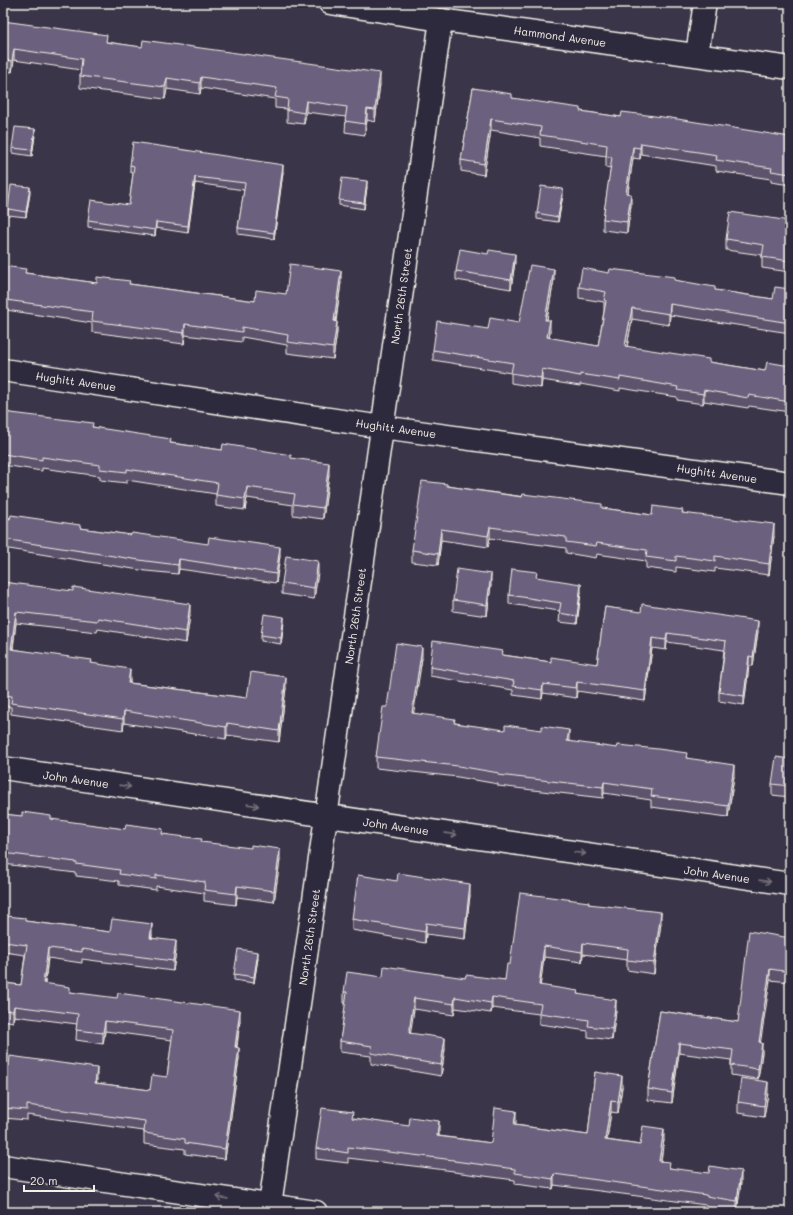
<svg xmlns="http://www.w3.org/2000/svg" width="793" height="1215" font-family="Mali,sans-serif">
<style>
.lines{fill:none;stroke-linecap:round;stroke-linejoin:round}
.minor-casing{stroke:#f4f1e8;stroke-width:25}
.tertiary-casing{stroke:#f4f1e8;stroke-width:25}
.minor{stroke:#2f2a3d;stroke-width:22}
.tertiary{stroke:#2f2a3d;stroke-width:22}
.wall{fill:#5d536d;stroke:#f4f1e8}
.shaded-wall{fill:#4c4459;stroke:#f4f1e8}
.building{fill:#6c617f;stroke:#f4f1e8}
.oneway{stroke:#747079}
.labels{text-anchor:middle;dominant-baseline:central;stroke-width:3;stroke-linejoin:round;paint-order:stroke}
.street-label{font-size:11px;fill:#f4f1e8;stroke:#2f2a3d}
</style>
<rect width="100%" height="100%" fill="#3b354a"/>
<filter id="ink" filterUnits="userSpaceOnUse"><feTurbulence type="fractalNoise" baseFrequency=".025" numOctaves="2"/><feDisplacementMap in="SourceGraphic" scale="8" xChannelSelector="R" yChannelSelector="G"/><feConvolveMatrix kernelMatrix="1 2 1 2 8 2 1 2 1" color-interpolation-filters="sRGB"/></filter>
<g filter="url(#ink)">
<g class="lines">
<defs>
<path id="minor" d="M 697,54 L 705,3
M 3,370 L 382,427 L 790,483
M 3,768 L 790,884
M 3,1166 L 316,1212
M 269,1212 L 441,20"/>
<path id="tertiary" d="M 330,3 L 441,20 L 790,68"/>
</defs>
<use href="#minor" class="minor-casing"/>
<use href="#tertiary" class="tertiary-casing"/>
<use href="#minor" class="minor"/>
<use href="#tertiary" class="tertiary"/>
</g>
<path class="wall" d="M 3,21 L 107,42 L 380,84 L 375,122 L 367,120 L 365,135 L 345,132 L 346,117 L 306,112 L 304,124 L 287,122 L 287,109 L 275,108 L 275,99 L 201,88 L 200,94 L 167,89 L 165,99 L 80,88 L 80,76 L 81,70 L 14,60 L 12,72 L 3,71 Z
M 473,88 L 512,98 L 580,111 L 621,117 L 790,137 L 790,185 L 771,182 L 771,179 L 716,171 L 716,166 L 641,154 L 640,159 L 633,158 L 628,193 L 631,205 L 627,233 L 603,230 L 603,219 L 611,168 L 606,167 L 606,156 L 540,146 L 540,138 L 491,130 L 484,175 L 461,171 L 461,160 Z
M 35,135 L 32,156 L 12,153 L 12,148 Z
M 130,165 L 283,172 L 274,239 L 238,234 L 238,228 L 244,190 L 195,183 L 188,233 L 156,228 L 155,236 L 88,227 L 88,220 L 129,205 L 133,173 L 130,172 Z
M 367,187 L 364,209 L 339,205 L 339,200 Z
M 30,193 L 26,217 L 8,215 L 8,209 Z
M 563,195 L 558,222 L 537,219 L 537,213 Z
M 790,221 L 790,272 L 762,268 L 762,255 L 726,250 L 726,239 Z
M 515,262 L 511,289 L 456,280 L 456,271 Z
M 3,266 L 26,273 L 97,283 L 130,284 L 255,301 L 341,282 L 336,322 L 337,332 L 333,359 L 287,353 L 287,345 L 242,337 L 242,342 L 185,335 L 184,344 L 92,332 L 92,323 L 6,310 L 5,317 L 3,317 Z
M 609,273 L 675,280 L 715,290 L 773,299 L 790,289 L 790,333 L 670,315 L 669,325 L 632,319 L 627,347 L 709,362 L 765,371 L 790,366 L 790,412 L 749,406 L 748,408 L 704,401 L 703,404 L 677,400 L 677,397 L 620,388 L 620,391 L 580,384 L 580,386 L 542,380 L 541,388 L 511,383 L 511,373 L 433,360 L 433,350 L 488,329 L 519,323 L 554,279 L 547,320 L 550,331 L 549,338 L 598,346 L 604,311 L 604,302 L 579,298 L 579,287 Z
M 3,412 L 93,427 L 171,443 L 222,450 L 291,458 L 329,474 L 323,519 L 293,515 L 293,505 L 247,498 L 245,510 L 216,506 L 216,494 L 127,480 L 127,483 L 100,480 L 100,476 L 42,468 L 42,471 L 3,465 Z
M 447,486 L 652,515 L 683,513 L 774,536 L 769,575 L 715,568 L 715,572 L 676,567 L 676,572 L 646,568 L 646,561 L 597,554 L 596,558 L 566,553 L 566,548 L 490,538 L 488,547 L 441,540 L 438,565 L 412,562 L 412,550 Z
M 3,517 L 80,528 L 280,556 L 276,583 L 179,569 L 178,574 L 146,571 L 3,548 Z
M 318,572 L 314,599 L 282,594 L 282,583 Z
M 537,577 L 581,592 L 577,624 L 559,622 L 560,611 L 509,604 L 509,595 Z
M 3,582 L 190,615 L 186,643 L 98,629 L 97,632 L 16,623 L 13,649 L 92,663 L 130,680 L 130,683 L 247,698 L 286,688 L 279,742 L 227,735 L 226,739 L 124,723 L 123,730 L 11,714 L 11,707 L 3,706 Z
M 491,585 L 487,616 L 453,611 L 453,600 Z
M 605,607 L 758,631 L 753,666 L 749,666 L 744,705 L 719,701 L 719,692 L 724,650 L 667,642 L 666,650 L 652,648 L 645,701 L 577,691 L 576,698 L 543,693 L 542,699 L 513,695 L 513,690 L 430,676 L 430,667 L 503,655 L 551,662 L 597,664 Z
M 284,622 L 281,644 L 261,641 L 261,635 Z
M 422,658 L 413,713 L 455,723 L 569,742 L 687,758 L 734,776 L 728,817 L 651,807 L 651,800 L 604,793 L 603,798 L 498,786 L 498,784 L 458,777 L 376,768 L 376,757 L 387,707 Z
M 790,759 L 790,797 L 772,795 L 772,784 Z
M 3,814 L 163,834 L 280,860 L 274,902 L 237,897 L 236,905 L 204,901 L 204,893 L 156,886 L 156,890 L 119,885 L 119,881 L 76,876 L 76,873 L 3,864 Z
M 397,881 L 470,895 L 465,939 L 426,934 L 425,943 L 352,930 L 352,919 Z
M 589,904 L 661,923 L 654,974 L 627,970 L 627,960 L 583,954 L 582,962 L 544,957 L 540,986 L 578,994 L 616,1011 L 612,1040 L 588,1037 L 588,1031 L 539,1024 L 539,1014 L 492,1008 L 491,1013 L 455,1008 L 454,1015 L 414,1009 L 410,1033 L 445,1049 L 441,1076 L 371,1064 L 371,1056 L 340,1052 L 340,1041 L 346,1003 L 344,1003 L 344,992 L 383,977 L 465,978 L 505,980 L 510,964 Z
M 25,921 L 110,932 L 152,934 L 152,938 L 176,951 L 173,971 L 82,959 L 82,963 L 48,958 L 45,984 L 70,992 L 240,1020 L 237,1047 L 239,1058 L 225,1159 L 185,1154 L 185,1149 L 144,1144 L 144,1131 L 27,1115 L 27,1120 L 3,1118 L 3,1065 L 97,1079 L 96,1083 L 150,1090 L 167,1077 L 172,1040 L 105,1031 L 103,1044 L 76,1040 L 77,1024 L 14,1016 L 13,1022 L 3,1020 L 3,983 L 21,985 L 25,955 L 4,952 L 4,942 Z
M 790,938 L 790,982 L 770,980 L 760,1042 L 762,1053 L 758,1079 L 731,1075 L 731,1060 L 679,1053 L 672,1103 L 648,1100 L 648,1089 L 660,1011 L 738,1022 Z
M 258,958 L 254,983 L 234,980 L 234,974 Z
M 595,1072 L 622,1087 L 618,1113 L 611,1112 L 607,1140 L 640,1145 L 664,1140 L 661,1161 L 670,1168 L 741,1182 L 737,1212 L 706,1207 L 706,1205 L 554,1185 L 553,1189 L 515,1184 L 515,1180 L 454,1172 L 454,1171 L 348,1158 L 348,1163 L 316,1159 L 316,1148 L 353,1118 L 439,1132 L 439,1136 L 491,1143 L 516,1122 L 515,1125 L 588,1135 Z
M 768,1093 L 764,1117 L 738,1113 L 738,1102 Z
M 790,1126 L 790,1147 L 789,1146 L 789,1135 Z
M 790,1148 L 790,1190 L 786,1190 L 786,1179 Z"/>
<path class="shaded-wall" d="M 14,49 L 14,60 L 12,72 L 12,61 Z
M 380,73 L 380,84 L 375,122 L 375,110 Z
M 201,77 L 201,88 L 200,94 L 200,83 Z
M 167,78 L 167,89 L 165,99 L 165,87 Z
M 306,101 L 306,112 L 304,124 L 304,113 Z
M 367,109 L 367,120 L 365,135 L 365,124 Z
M 491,119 L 491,130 L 484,175 L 484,164 Z
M 35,129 L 35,135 L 32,156 L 32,150 Z
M 641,143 L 641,154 L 640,159 L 640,148 Z
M 633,147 L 633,158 L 626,204 L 626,193 Z
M 283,165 L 283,172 L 274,239 L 274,233 Z
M 195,177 L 195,183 L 188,233 L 188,226 Z
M 367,181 L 367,187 L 364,209 L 364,203 Z
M 30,187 L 30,193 L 26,217 L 26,212 Z
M 563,189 L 563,195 L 558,222 L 558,217 Z
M 631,194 L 631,205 L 627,233 L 627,222 Z
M 156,222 L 156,228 L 155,236 L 155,230 Z
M 515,254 L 515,262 L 511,289 L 511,280 Z
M 554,269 L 554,279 L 545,330 L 545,320 Z
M 341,271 L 341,282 L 334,332 L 334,321 Z
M 6,300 L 6,310 L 5,317 L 5,307 Z
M 670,304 L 670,315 L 669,325 L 669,314 Z
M 632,308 L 632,319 L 625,357 L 625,346 Z
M 550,320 L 550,331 L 547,348 L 547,337 Z
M 337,322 L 337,332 L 333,359 L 333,348 Z
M 185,324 L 185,335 L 184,344 L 184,333 Z
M 542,369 L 542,380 L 541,388 L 541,378 Z
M 704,390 L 704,401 L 703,404 L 703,394 Z
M 329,463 L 329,474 L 323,519 L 323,508 Z
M 247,487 L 247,498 L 245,510 L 245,499 Z
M 774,524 L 774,536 L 769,575 L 769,564 Z
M 490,527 L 490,538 L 488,547 L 488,536 Z
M 441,529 L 441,540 L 438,565 L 438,554 Z
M 280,547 L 280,556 L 276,583 L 276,574 Z
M 179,559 L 179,569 L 178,574 L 178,565 Z
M 318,561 L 318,572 L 314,599 L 314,588 Z
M 491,574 L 491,585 L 487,616 L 487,605 Z
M 581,584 L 581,592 L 577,624 L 577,616 Z
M 190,604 L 190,615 L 186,643 L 186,632 Z
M 16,612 L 16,623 L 11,660 L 11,649 Z
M 284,617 L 284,622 L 281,644 L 281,638 Z
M 758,621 L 758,631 L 753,666 L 753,657 Z
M 667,633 L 667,642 L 666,650 L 666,640 Z
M 652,638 L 652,648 L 645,701 L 645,691 Z
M 422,647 L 422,658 L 412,724 L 412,713 Z
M 749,656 L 749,666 L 744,705 L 744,696 Z
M 130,669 L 130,680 L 128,694 L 128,683 Z
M 286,677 L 286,688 L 279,742 L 279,731 Z
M 577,682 L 577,691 L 576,698 L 576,688 Z
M 543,684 L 543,693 L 542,699 L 542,690 Z
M 124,711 L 124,723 L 123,730 L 123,719 Z
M 227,723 L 227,735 L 226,739 L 226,727 Z
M 569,730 L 569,741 L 567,741 Z
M 734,765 L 734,776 L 728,817 L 728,806 Z
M 604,782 L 604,793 L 603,798 L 603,787 Z
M 280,849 L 280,860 L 274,902 L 274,891 Z
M 470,884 L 470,895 L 465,939 L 465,928 Z
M 237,886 L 237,897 L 236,905 L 236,894 Z
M 661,912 L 661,923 L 654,974 L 654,963 Z
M 426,923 L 426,934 L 425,943 L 425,932 Z
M 152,924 L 152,934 L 150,948 L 150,938 Z
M 176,941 L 176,951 L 173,971 L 173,961 Z
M 583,943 L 583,954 L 582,962 L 582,952 Z
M 544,946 L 544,957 L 539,996 L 539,985 Z
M 48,948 L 48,958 L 43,994 L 43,983 Z
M 258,952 L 258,958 L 254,983 L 254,977 Z
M 770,969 L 770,980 L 759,1052 L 759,1042 Z
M 455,997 L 455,1008 L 454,1015 L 454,1004 Z
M 492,997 L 492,1008 L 491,1013 L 491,1003 Z
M 414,998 L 414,1009 L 409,1044 L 409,1033 Z
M 616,1000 L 616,1011 L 612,1040 L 612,1029 Z
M 14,1006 L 14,1016 L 13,1022 L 13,1011 Z
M 240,1010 L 240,1020 L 235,1058 L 235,1047 Z
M 105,1021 L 105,1031 L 103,1044 L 103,1033 Z
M 445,1038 L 445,1049 L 441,1076 L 441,1065 Z
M 679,1043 L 679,1053 L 672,1103 L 672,1093 Z
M 762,1043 L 762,1053 L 758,1079 L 758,1069 Z
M 239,1048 L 239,1058 L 225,1159 L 225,1149 Z
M 97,1068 L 97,1079 L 95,1093 L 95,1083 Z
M 622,1076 L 622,1087 L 618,1113 L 618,1102 Z
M 768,1082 L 768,1093 L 764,1117 L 764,1106 Z
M 611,1101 L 611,1112 L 605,1151 L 605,1140 Z
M 516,1111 L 516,1122 L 514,1136 L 514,1125 Z
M 439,1121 L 439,1132 L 437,1146 L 437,1136 Z
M 664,1129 L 664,1140 L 659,1172 L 659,1161 Z
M 741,1171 L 741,1182 L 737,1212 L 737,1201 Z
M 554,1174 L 554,1185 L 553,1189 L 553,1179 Z"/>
<path class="building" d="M 3,21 L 107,35 L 106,42 L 142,47 L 143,40 L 380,73 L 375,110 L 367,109 L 365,124 L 345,121 L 347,107 L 306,101 L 304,113 L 287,110 L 288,99 L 275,97 L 277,88 L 201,77 L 200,83 L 167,78 L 165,87 L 80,76 L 82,59 L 14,49 L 12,61 L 3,60 Z
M 473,88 L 512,94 L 512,98 L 580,108 L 580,111 L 621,117 L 622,112 L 671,118 L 790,137 L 790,174 L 771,171 L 772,168 L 716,160 L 717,155 L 641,143 L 640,148 L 633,147 L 626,193 L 631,194 L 627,222 L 603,219 L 612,157 L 606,156 L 607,145 L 540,135 L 541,127 L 491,119 L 484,164 L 461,160 Z
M 15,127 L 35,129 L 32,150 L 12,148 Z
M 133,142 L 283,165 L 274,233 L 238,228 L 245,183 L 195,177 L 188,226 L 156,222 L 155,230 L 88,220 L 91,200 L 129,205 L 134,166 L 130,165 Z
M 342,178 L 367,181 L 364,203 L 339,200 Z
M 11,185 L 30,187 L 26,212 L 8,209 Z
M 541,186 L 563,189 L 558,217 L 537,213 Z
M 730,212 L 790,221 L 790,261 L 762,257 L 764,245 L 726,239 Z
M 460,249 L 488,254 L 489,250 L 515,254 L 511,280 L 456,271 Z
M 290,264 L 341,271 L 334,321 L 337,322 L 333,348 L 287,342 L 288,335 L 242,327 L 242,332 L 185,324 L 184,333 L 92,321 L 93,312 L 6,300 L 5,307 L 3,306 L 3,266 L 26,269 L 25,273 L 97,283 L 97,277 L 130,281 L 129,284 L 255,301 L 256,290 L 286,294 Z
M 530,265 L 554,269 L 545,320 L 550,320 L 547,337 L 598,346 L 606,301 L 604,300 L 606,292 L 579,287 L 582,268 L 609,273 L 610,269 L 675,277 L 674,280 L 715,287 L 715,290 L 773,299 L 775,287 L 790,289 L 790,323 L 670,304 L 669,314 L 632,308 L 625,346 L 709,359 L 709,362 L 765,371 L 767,362 L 790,366 L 790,402 L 749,395 L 748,398 L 704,390 L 703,394 L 677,390 L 678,387 L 620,377 L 620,380 L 580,374 L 580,376 L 542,369 L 541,378 L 511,373 L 513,363 L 433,350 L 437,321 L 488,329 L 490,318 L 519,323 Z
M 3,412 L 93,423 L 92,427 L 171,439 L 170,443 L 222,450 L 223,444 L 291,455 L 291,458 L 329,463 L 323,508 L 293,504 L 295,494 L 247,487 L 245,499 L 216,495 L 218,483 L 127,469 L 127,472 L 100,469 L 100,465 L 42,457 L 42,460 L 3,454 Z
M 422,481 L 447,484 L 447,486 L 522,497 L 523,494 L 602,504 L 602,508 L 652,515 L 653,506 L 683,510 L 682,513 L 774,524 L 769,564 L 715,556 L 715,561 L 676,556 L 676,561 L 646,557 L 647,550 L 597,543 L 596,546 L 566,542 L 566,537 L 490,527 L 488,536 L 441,529 L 438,554 L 412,550 Z
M 11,515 L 80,525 L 80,528 L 131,535 L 132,533 L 208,544 L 209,537 L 280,547 L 276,574 L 179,559 L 178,565 L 146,561 L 3,539 L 3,517 L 10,519 Z
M 286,556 L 318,561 L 314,588 L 282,583 Z
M 457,569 L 491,574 L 487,605 L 453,600 Z
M 512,569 L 537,572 L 536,577 L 581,584 L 577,616 L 559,613 L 561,603 L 509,595 Z
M 3,582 L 73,591 L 73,587 L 190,604 L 186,632 L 98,618 L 97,621 L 16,612 L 11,649 L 92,660 L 91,663 L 130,669 L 128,683 L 247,698 L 251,672 L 286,677 L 279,731 L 227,723 L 226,727 L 124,711 L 123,719 L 11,703 L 12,696 L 3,695 Z
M 642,604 L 758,621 L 753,657 L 749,656 L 744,696 L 719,692 L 726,641 L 667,633 L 666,640 L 652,638 L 645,691 L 577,682 L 576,688 L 543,684 L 542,690 L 513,686 L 514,681 L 430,667 L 433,641 L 503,651 L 502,655 L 551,662 L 551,657 L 597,664 L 605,607 L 641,612 Z
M 264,614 L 284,617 L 281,638 L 261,635 Z
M 396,643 L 422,647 L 412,713 L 455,719 L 454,723 L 505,730 L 505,725 L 542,730 L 542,726 L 569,730 L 567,741 L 617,748 L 618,745 L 658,749 L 687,753 L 686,758 L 734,765 L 728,806 L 651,796 L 652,789 L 604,782 L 603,787 L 498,775 L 499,773 L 458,766 L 376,757 L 383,707 L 387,707 Z
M 776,757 L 790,759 L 790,786 L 772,784 Z
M 22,812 L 51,816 L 51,819 L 125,829 L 126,824 L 163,829 L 162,834 L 202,839 L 201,842 L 251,848 L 251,845 L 280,849 L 274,891 L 237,886 L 236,894 L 204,890 L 205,882 L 156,875 L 156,879 L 119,874 L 120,870 L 76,864 L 76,862 L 3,853 L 3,814 L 22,816 Z
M 398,873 L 470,884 L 465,928 L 426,923 L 425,932 L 352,919 L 358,875 L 397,881 Z
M 520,893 L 589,902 L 588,904 L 661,912 L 654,963 L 627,960 L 628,949 L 583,943 L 582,952 L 544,946 L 539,985 L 578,991 L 577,994 L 616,1000 L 612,1029 L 588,1026 L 589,1020 L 539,1013 L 541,1004 L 492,997 L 491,1003 L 455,997 L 454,1004 L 414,998 L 409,1033 L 445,1038 L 441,1065 L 371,1053 L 372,1046 L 340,1041 L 347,992 L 344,992 L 347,972 L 383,977 L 384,966 L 465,978 L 466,975 L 505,980 L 507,964 L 510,964 Z
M 7,916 L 25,918 L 25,921 L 110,932 L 112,919 L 152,924 L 150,938 L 176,941 L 173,961 L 82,949 L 82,952 L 48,948 L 43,983 L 70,987 L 70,992 L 117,998 L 118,993 L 240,1010 L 235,1047 L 239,1048 L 225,1149 L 185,1143 L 185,1139 L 144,1133 L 145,1121 L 27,1105 L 27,1110 L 3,1108 L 3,1065 L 9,1066 L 10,1056 L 97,1068 L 95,1083 L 150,1090 L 152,1075 L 167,1077 L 173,1030 L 105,1021 L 103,1033 L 76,1030 L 78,1014 L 14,1006 L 13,1011 L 3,1010 L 3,983 L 21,985 L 27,945 L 4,942 Z
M 749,931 L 790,938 L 790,972 L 770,969 L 759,1042 L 762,1043 L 758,1069 L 731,1065 L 733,1050 L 679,1043 L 672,1093 L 648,1089 L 660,1011 L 738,1022 Z
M 238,949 L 258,952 L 254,977 L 234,974 Z
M 595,1072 L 622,1076 L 618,1102 L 611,1101 L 605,1140 L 640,1145 L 643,1126 L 664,1129 L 659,1161 L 670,1162 L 669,1168 L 709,1173 L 710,1166 L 741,1171 L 737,1201 L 706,1196 L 706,1195 L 554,1174 L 553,1179 L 515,1173 L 515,1169 L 454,1161 L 454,1160 L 348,1147 L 348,1153 L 316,1148 L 322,1108 L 353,1112 L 352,1118 L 409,1126 L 410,1117 L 439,1121 L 437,1136 L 491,1143 L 495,1108 L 516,1111 L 514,1125 L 588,1135 Z
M 741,1078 L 768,1082 L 764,1106 L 738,1102 Z
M 790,1126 L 790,1135 L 789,1135 Z
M 790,1148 L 790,1179 L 786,1179 Z"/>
<defs><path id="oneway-shaft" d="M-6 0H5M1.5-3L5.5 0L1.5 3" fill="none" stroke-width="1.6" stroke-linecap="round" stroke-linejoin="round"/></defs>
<g class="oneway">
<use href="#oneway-shaft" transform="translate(125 786) rotate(8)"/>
<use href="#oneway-shaft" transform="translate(253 805) rotate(8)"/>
<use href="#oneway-shaft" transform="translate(451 834) rotate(8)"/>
<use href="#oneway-shaft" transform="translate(580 853) rotate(8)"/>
<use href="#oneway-shaft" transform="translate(765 881) rotate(8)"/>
<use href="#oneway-shaft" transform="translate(222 1198) rotate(-172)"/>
</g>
</g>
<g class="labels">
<g class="street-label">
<text transform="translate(560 36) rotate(8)">Hammond Avenue</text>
<text transform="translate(401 296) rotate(-82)">North 26th Street</text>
<text transform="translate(76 381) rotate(8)">Hughitt Avenue</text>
<text transform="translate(396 428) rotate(8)">Hughitt Avenue</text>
<text transform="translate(717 473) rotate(8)">Hughitt Avenue</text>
<text transform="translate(355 616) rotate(-82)">North 26th Street</text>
<text transform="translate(76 779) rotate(8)">John Avenue</text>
<text transform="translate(396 826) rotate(8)">John Avenue</text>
<text transform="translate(717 874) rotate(8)">John Avenue</text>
<text transform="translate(309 937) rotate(-82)">North 26th Street</text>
</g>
</g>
<rect width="793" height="1215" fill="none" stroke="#2f2a3d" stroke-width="16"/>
<rect x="8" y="8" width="777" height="1199" fill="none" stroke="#f4f1e8" stroke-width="1.5" filter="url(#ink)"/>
<path d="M24 1185v6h70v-6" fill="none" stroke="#f4f1e8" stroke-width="2"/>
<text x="30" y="1185" font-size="12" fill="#f4f1e8" stroke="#2f2a3d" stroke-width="3" paint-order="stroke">20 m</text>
</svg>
